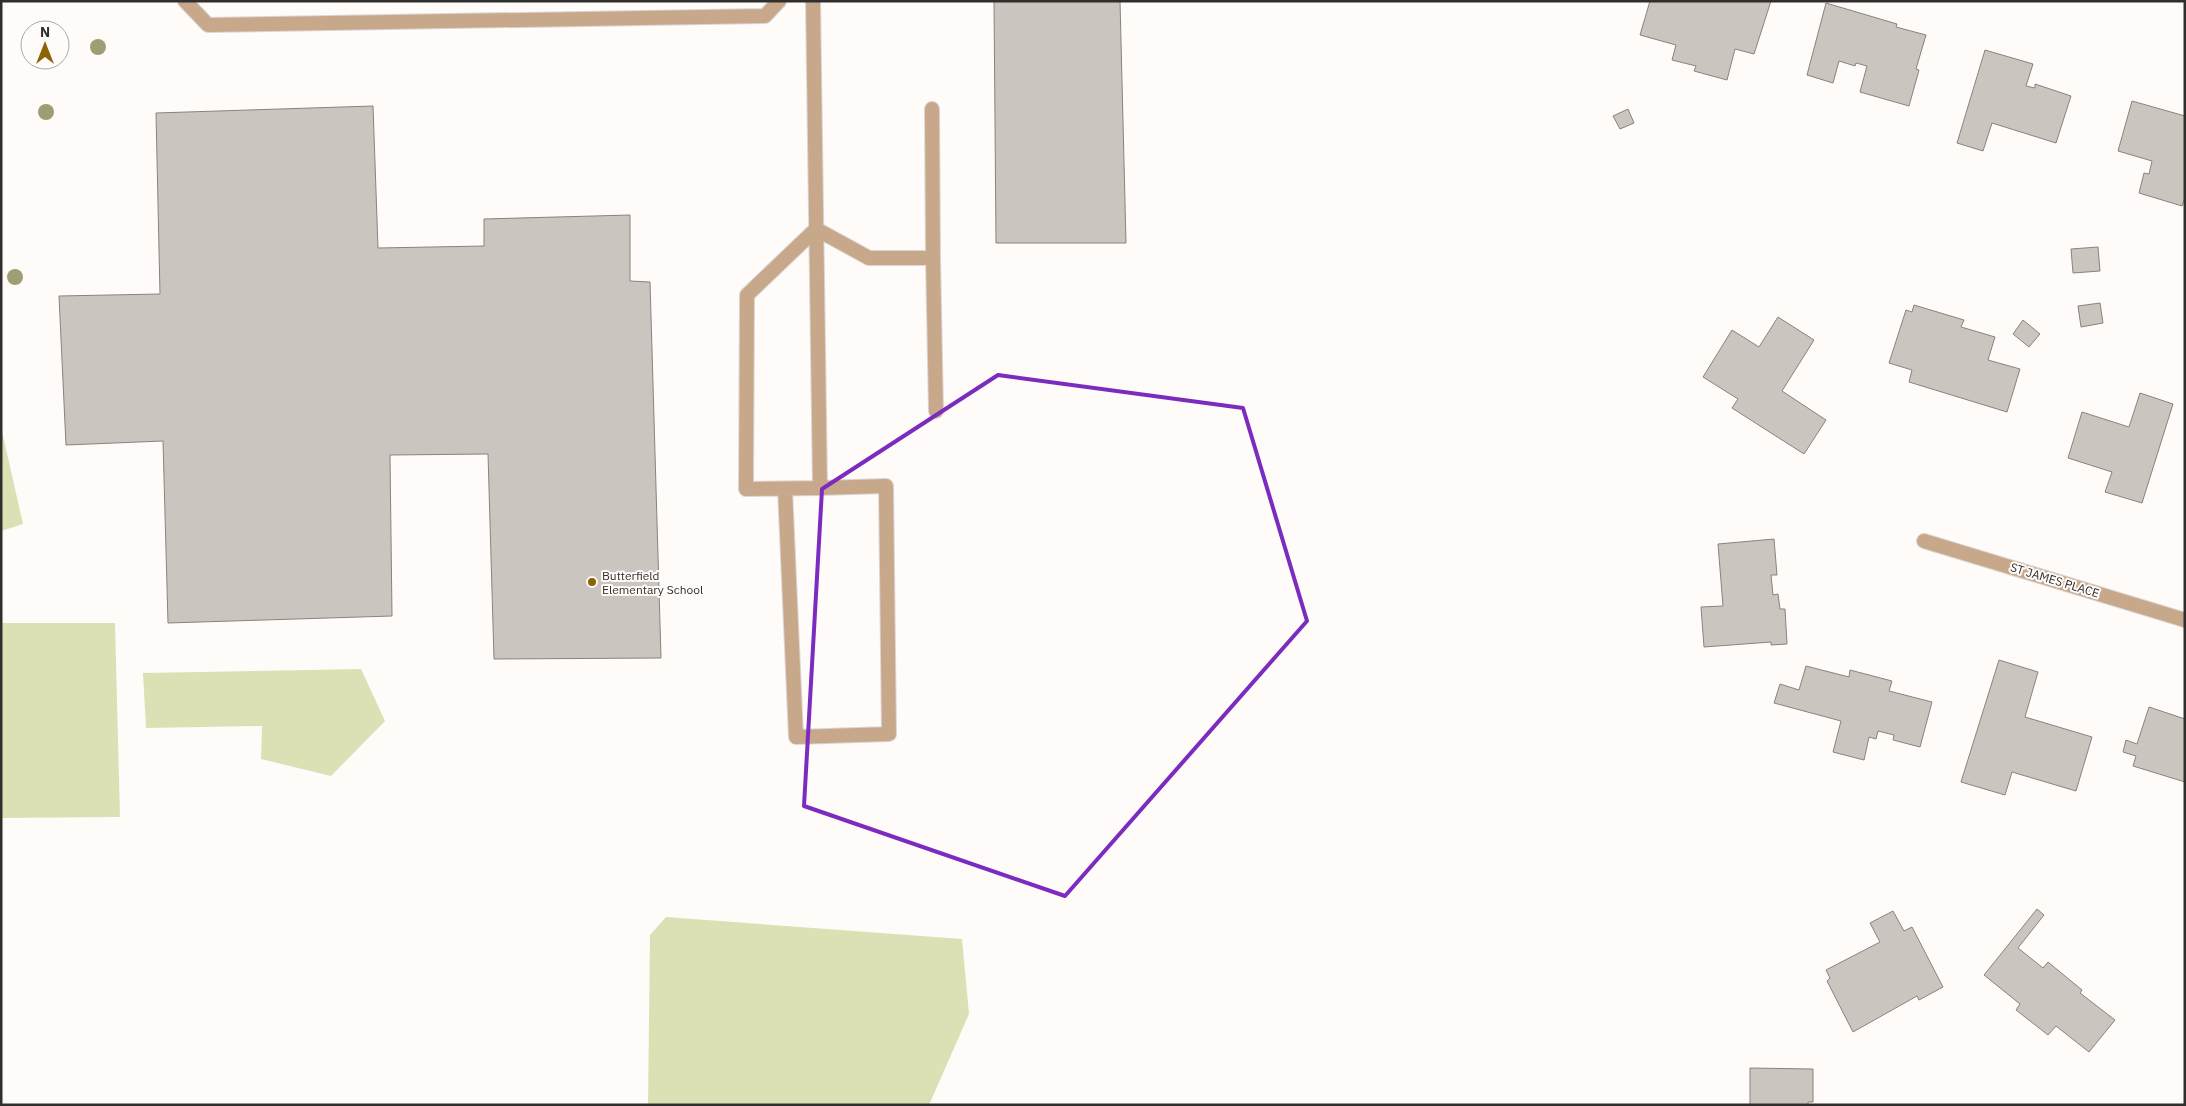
<svg xmlns="http://www.w3.org/2000/svg" width="2186" height="1106" font-family="'IBM Plex Sans',sans-serif">
<style>
.green{fill:#dde0b5}
.building{fill:#cbc5c0;stroke:#89837f}
.lines{fill:none;stroke-linecap:round;stroke-linejoin:round}
.service-casing{stroke:#d9d6d4;stroke-width:16}
.minor-casing{stroke:#d9d6d4;stroke-width:16}
.service{stroke:#c7a88b;stroke-width:14}
.minor{stroke:#c7a88b;stroke-width:14}
.tree{fill:#9e9e74}
.marked{fill:none;stroke:#7b2cbf;stroke-width:4;stroke-linejoin:round}
.poi-dot{fill:#8d6308;stroke:#fefbf9;stroke-width:2}
.labels{text-anchor:middle;dominant-baseline:central;stroke-width:4;stroke-linejoin:round;paint-order:stroke}
.poi-label{font-size:12px;fill:#312f2d;stroke:#fefbf9;text-anchor:start}
.street-label{font-size:12px;fill:#312f2d;stroke:#fefbf9}
</style>
<rect width="100%" height="100%" fill="#fefbf9"/>
<path class="green" d="M 1,427 L 23,524 L 1,531 Z
M 1,623 L 115,623 L 120,817 L 1,818 Z
M 361,669 L 385,721 L 331,776 L 261,759 L 262,726 L 146,728 L 143,673 Z
M 666,917 L 962,939 L 969,1014 L 929,1105 L 648,1105 L 650,935 Z"/>
<path class="building" d="M 994,1 L 1120,1 L 1126,243 L 996,243 Z
M 1650,1 L 1771,1 L 1754,54 L 1735,49 L 1727,80 L 1694,71 L 1696,66 L 1672,60 L 1676,45 L 1640,35 Z
M 1826,3 L 1897,24 L 1896,27 L 1926,35 L 1916,69 L 1919,70 L 1909,106 L 1860,92 L 1867,66 L 1856,63 L 1855,66 L 1839,61 L 1833,83 L 1807,75 Z
M 1985,50 L 2033,64 L 2026,86 L 2035,88 L 2035,84 L 2071,96 L 2056,143 L 1992,123 L 1983,151 L 1957,143 Z
M 2132,101 L 2185,116 L 2185,197 L 2182,206 L 2139,193 L 2144,173 L 2149,174 L 2152,161 L 2118,151 Z
M 373,106 L 378,248 L 484,246 L 484,219 L 630,215 L 630,281 L 650,282 L 661,658 L 494,659 L 488,454 L 390,455 L 392,616 L 168,623 L 163,441 L 66,445 L 59,296 L 160,294 L 156,113 Z
M 1628,109 L 1634,123 L 1620,129 L 1613,116 Z
M 2098,247 L 2100,271 L 2073,273 L 2071,249 Z
M 2100,303 L 2103,323 L 2081,327 L 2078,306 Z
M 1914,305 L 1964,320 L 1961,327 L 1995,337 L 1988,360 L 2020,369 L 2007,412 L 1909,382 L 1912,370 L 1889,363 L 1906,310 L 1912,312 Z
M 1778,317 L 1814,340 L 1782,391 L 1826,420 L 1804,454 L 1732,408 L 1738,399 L 1703,377 L 1732,330 L 1759,347 Z
M 2023,320 L 2040,334 L 2029,347 L 2013,334 Z
M 2140,393 L 2173,404 L 2142,503 L 2105,492 L 2112,472 L 2068,458 L 2082,412 L 2129,427 Z
M 1774,539 L 1777,575 L 1771,575 L 1773,595 L 1778,594 L 1780,609 L 1785,609 L 1787,644 L 1771,645 L 1771,642 L 1704,647 L 1701,607 L 1723,606 L 1718,544 Z
M 1999,660 L 2038,672 L 2025,717 L 2092,737 L 2076,791 L 2012,772 L 2005,795 L 1961,782 Z
M 1806,666 L 1849,677 L 1850,670 L 1892,681 L 1889,691 L 1932,702 L 1920,747 L 1893,740 L 1894,735 L 1878,731 L 1876,739 L 1869,737 L 1864,760 L 1833,752 L 1841,721 L 1774,703 L 1780,684 L 1799,690 Z
M 2149,707 L 2185,719 L 2185,782 L 2133,766 L 2136,756 L 2123,752 L 2126,740 L 2137,744 Z
M 2037,909 L 2044,915 L 2018,948 L 2043,968 L 2048,962 L 2082,990 L 2080,993 L 2115,1020 L 2089,1052 L 2056,1026 L 2048,1035 L 2016,1010 L 2020,1004 L 1984,975 Z
M 1893,911 L 1904,931 L 1912,927 L 1943,987 L 1919,1000 L 1917,996 L 1853,1032 L 1827,981 L 1830,978 L 1826,970 L 1880,942 L 1870,923 Z
M 1750,1068 L 1813,1069 L 1813,1102 L 1808,1102 L 1808,1105 L 1750,1105 Z"/>
<g class="lines">
<defs>
<path id="service" d="M 185,1 L 208,25 L 765,16 L 779,1
M 813,1 L 820,488 L 746,489 L 747,295 L 816,229
M 816,229 L 869,258 L 933,258 L 932,109
M 933,258 L 936,411
M 785,489 L 796,737 L 889,734 L 886,486 L 820,488"/>
<path id="minor" d="M 1924,541 L 2185,620"/>
</defs>
<use href="#service" class="service-casing"/>
<use href="#minor" class="minor-casing"/>
<use href="#service" class="service"/>
<use href="#minor" class="minor"/>
</g>
<g class="tree">
<circle cx="98" cy="47" r="8"/>
<circle cx="46" cy="112" r="8"/>
<circle cx="15" cy="277" r="8"/>
</g>
<path class="marked" d="M 998,375 L 1243,408 L 1307,621 L 1065,896 L 804,806 L 822,489 Z"/>
<circle class="poi-dot" cx="592" cy="582" r="5"/>
<g class="labels">
<g class="poi-label">
<text x="602" y="575">Butterfield<tspan x="602" dy="14">Elementary School</tspan></text>
</g>
<g class="street-label">
<text transform="translate(2055 580) rotate(17)">ST JAMES PLACE</text>
</g>
</g>
<rect width="2186" height="1106" fill="none" stroke="#312f2d" stroke-width="5"/>
<g transform="translate(45 45)"><circle r="24" fill="#fefbf9" stroke="#aca9a7"/>
<path d="M0-4L9 19L0 12L-9 19Z" fill="#8d6308"/>
<text y="-8" font-size="14" font-weight="bold" text-anchor="middle" fill="#312f2d">N</text>
</g>
</svg>
